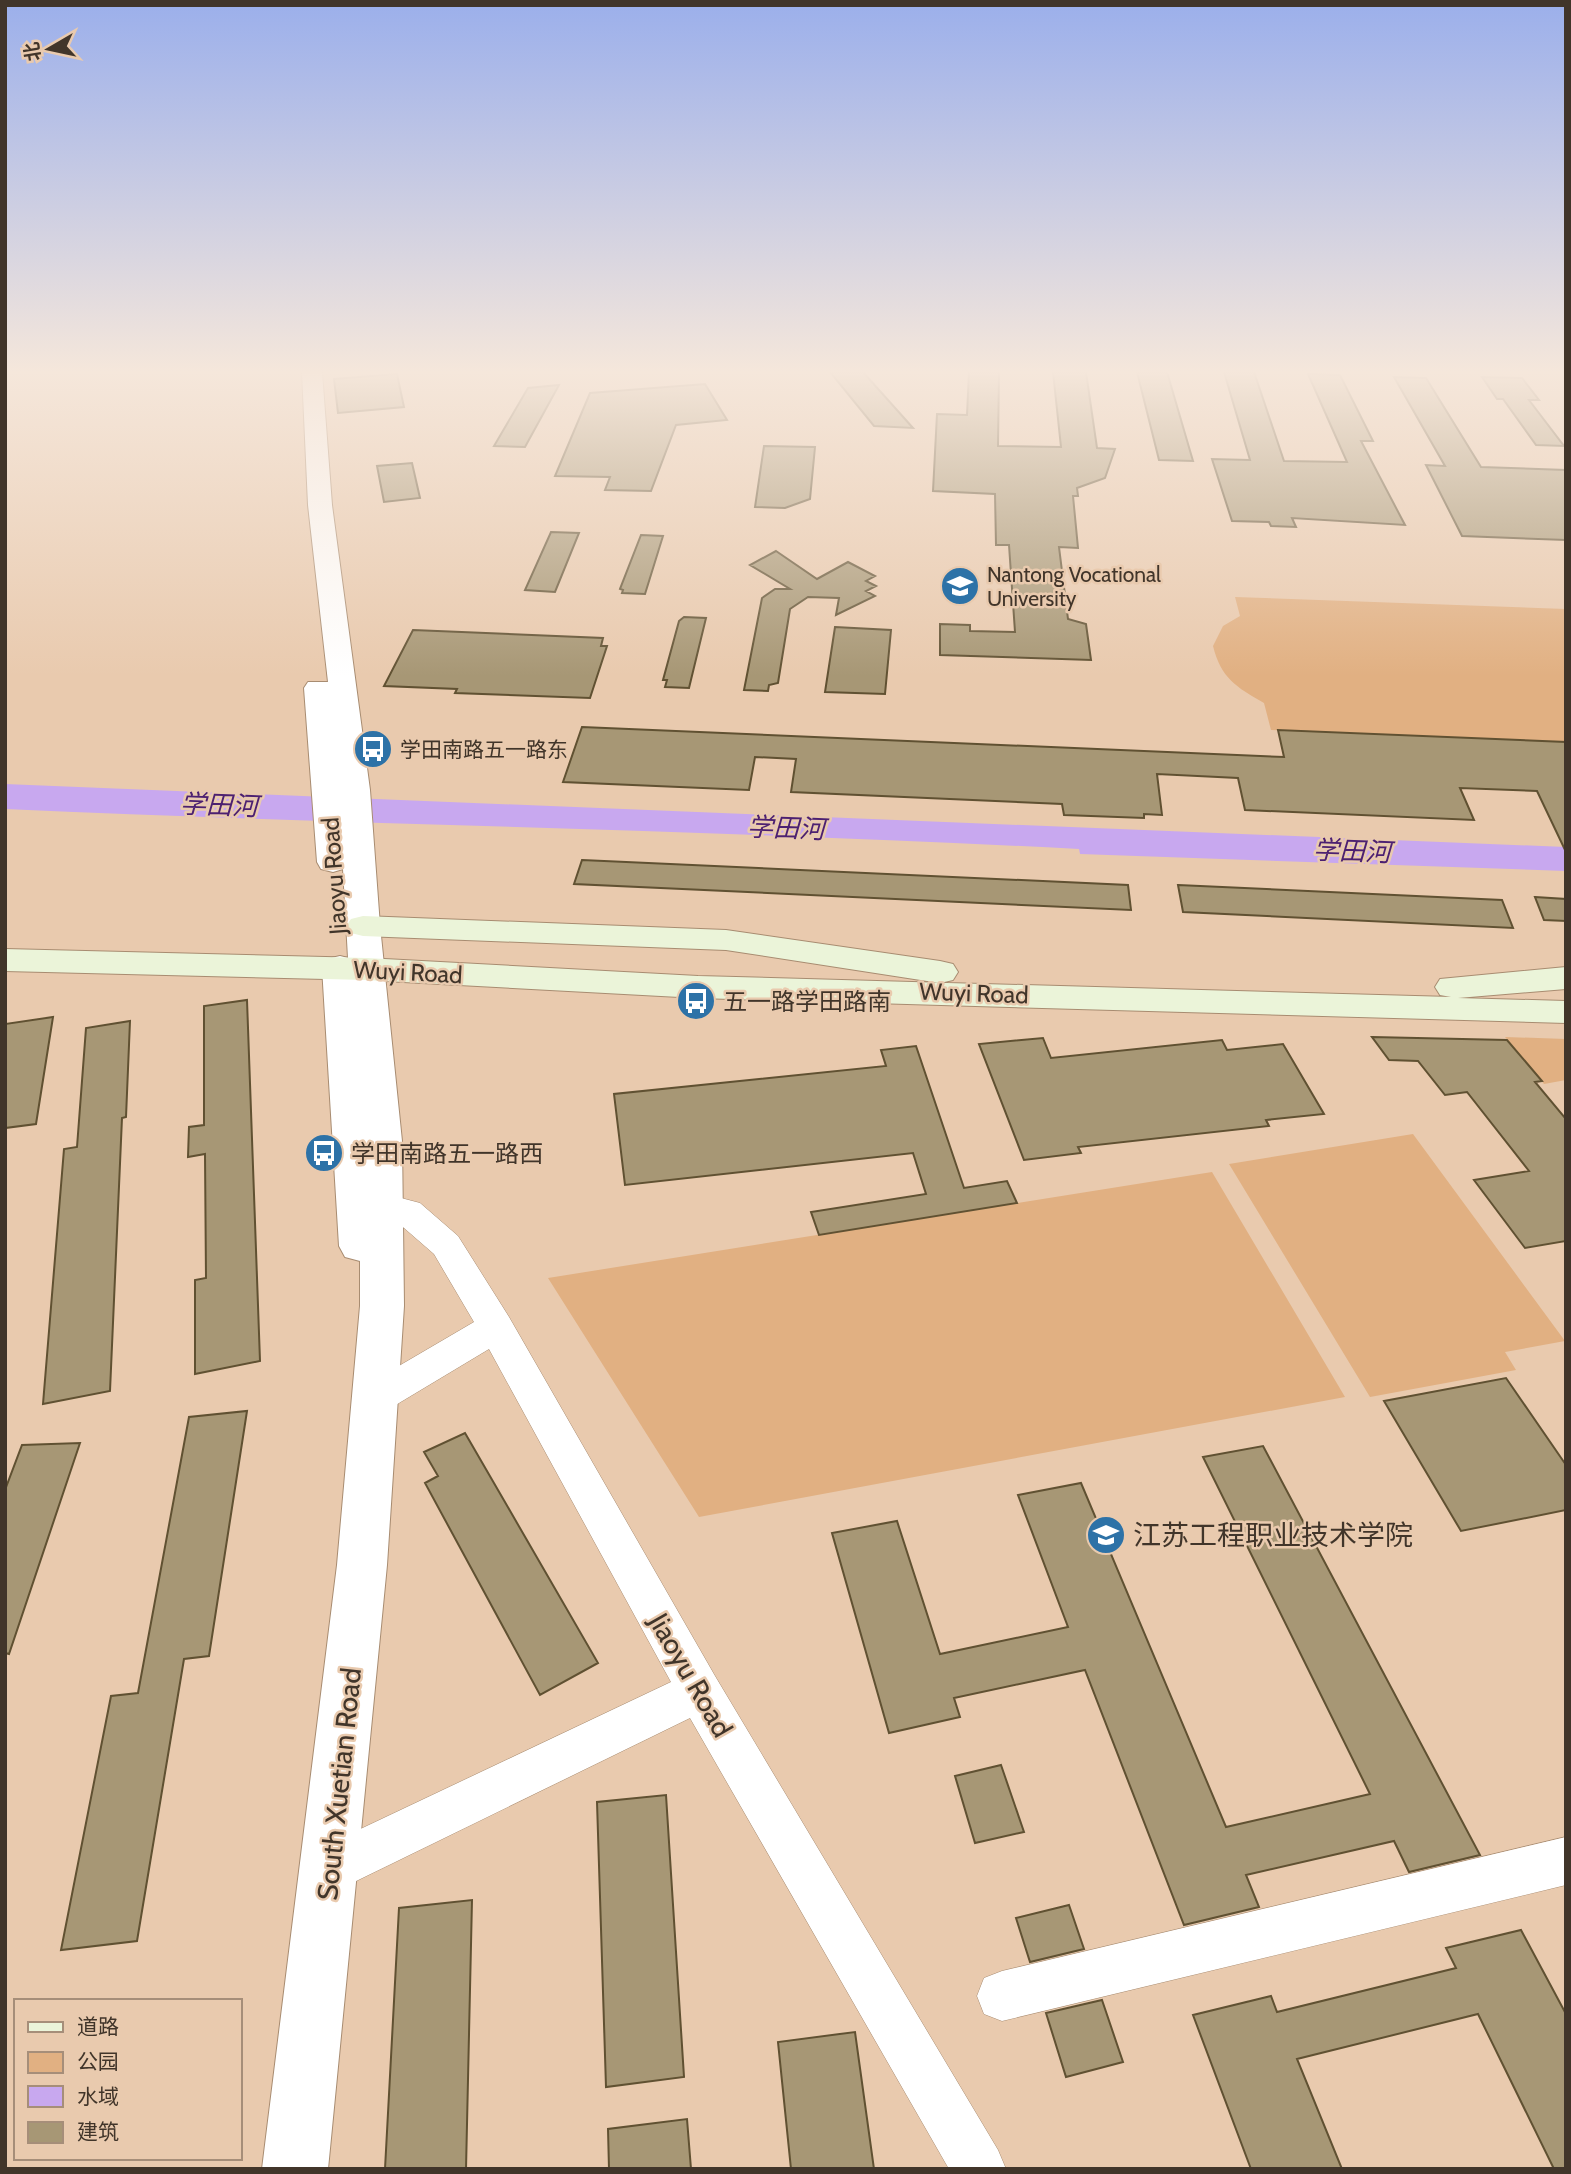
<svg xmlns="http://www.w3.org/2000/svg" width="1571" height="2174" font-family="Cabin,'Noto Sans SC',sans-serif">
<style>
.green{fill:#e1b082}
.water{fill:#c8a8ef}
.building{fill:#a79775;stroke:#605132;stroke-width:2}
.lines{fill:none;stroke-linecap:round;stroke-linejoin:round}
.minor-casing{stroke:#a88c71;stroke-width:1}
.tertiary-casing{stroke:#a88c71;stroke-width:2}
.secondary-casing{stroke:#a88c71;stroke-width:2}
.minor{fill:#fff;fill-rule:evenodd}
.tertiary{fill:#fff;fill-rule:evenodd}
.secondary{fill:#ebf4d9;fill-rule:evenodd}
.labels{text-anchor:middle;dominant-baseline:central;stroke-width:5;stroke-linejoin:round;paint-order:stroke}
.far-poi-label{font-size:21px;fill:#41352a;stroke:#e9caae;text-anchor:start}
.street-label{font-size:24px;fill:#41352a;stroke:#e9caae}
.poi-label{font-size:24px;fill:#41352a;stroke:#e9caae;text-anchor:start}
.water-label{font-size:26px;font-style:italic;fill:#4c2071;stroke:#e9caae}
.near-poi-label{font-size:28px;fill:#41352a;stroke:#e9caae;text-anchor:start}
.near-street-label{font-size:28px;fill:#41352a;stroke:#e9caae}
</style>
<rect width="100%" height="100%" fill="#e9caae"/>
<path class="green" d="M 1235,597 L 1566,609 L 1566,742 L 1271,730 L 1264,703 C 1236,687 1221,678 1213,646 L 1223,626 L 1240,616 Z
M 1505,1037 L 1566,1039 L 1566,1080 L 1544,1084 Z
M 1413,1134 L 1565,1341 L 1505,1352 L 1516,1370 L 1370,1397 L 1229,1164 Z
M 1212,1172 L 1345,1397 L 699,1517 L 548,1278 Z"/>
<path class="water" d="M 5,784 L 1566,847 L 1566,871 L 1080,854 L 1079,849 C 721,830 363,825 5,809 Z"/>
<path class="building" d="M 830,372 L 863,372 L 913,428 L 874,426 Z
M 969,372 L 999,372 L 998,446 L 1061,447 L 1053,372 L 1086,372 L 1097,448 L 1115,449 L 1105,478 L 1077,488 L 1078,496 L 1073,496 L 1078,548 L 1059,547 L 1068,619 L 1086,624 L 1091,660 L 940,655 L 940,624 L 970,625 L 970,631 L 1015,632 L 1009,545 L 996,545 L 995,494 L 933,491 L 937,414 L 967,415 Z
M 1137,372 L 1167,372 L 1193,461 L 1159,460 Z
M 1224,372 L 1254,372 L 1284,461 L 1347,462 L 1308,374 L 1340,375 L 1373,441 L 1361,441 L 1405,525 L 1292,518 L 1296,527 L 1271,526 L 1269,522 L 1232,521 L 1212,459 L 1250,460 Z
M 397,374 L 404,407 L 338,413 L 334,379 Z
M 1394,377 L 1426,378 L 1481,467 L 1566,470 L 1566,540 L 1462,536 L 1426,465 L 1445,466 Z
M 1482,377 L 1522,378 L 1539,400 L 1529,400 L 1564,446 L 1536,445 L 1503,399 L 1497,399 Z
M 705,384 L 727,420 L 676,425 L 651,491 L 605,490 L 610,477 L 555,476 L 590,393 Z
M 559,385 L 525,447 L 494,446 L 528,388 Z
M 764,446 L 815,447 L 810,499 L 785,508 L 755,507 Z
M 412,463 L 420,498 L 384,502 L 377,466 Z
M 551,532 L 579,533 L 555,592 L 525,590 Z
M 641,535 L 663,536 L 645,594 L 622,593 L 623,590 L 620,589 Z
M 776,551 L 817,579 L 848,562 L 875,576 L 866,581 L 876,586 L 866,591 L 875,596 L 836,615 L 839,598 L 808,597 L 790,609 L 778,683 L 769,685 L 768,691 L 744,690 L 762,598 L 775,589 L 790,589 L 750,565 Z
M 684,617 L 706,618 L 689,688 L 665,687 L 667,680 L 663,680 L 679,621 Z
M 835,627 L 891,630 L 885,694 L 825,692 Z
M 413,630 L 603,638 L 601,646 L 607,646 L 590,698 L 455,693 L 457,689 L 384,686 Z
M 582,727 L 1284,757 L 1278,730 L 1566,742 L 1566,852 L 1537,791 L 1460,788 L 1474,820 L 1245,810 L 1238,778 L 1157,774 L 1162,815 L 1144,814 L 1144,818 L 1064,815 L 1062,804 L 791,792 L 796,759 L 755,757 L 749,790 L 563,782 Z
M 582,860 L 1128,885 L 1131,910 L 574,884 Z
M 1178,885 L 1502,900 L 1513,928 L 1183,912 Z
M 1535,897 L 1566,899 L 1566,921 L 1544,920 Z
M 247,1000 L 260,1361 L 195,1374 L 195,1280 L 206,1278 L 205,1154 L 188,1157 L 189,1127 L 204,1125 L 204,1006 Z
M 53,1017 L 36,1124 L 5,1128 L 5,1024 Z
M 130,1021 L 126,1117 L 122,1118 L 110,1391 L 43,1404 L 64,1149 L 77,1147 L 86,1028 Z
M 1372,1037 L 1507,1040 L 1542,1081 L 1535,1082 L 1566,1119 L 1566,1241 L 1525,1248 L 1474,1180 L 1529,1171 L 1467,1092 L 1445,1095 L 1418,1061 L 1389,1060 Z
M 1043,1038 L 1051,1058 L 1222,1040 L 1227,1050 L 1283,1044 L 1324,1114 L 1266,1120 L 1269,1126 L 1078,1147 L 1081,1153 L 1024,1160 L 979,1044 Z
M 916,1046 L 964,1188 L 1007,1181 L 1017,1203 L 819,1235 L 811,1212 L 926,1194 L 913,1153 L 625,1185 L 614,1094 L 886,1066 L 881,1050 Z
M 1506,1378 L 1566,1465 L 1566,1510 L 1461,1531 L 1384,1401 Z
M 247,1411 L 209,1656 L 184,1659 L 137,1941 L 61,1950 L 111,1696 L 138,1693 L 189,1417 Z
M 465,1433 L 598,1663 L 540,1695 L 425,1483 L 438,1476 L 424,1452 Z
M 80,1443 L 9,1654 L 5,1653 L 5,1490 L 22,1445 Z
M 1263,1446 L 1480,1855 L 1409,1872 L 1394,1841 L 1246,1875 L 1259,1907 L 1184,1925 L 1085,1670 L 954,1698 L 960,1717 L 889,1733 L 832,1533 L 897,1521 L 940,1654 L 1068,1627 L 1018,1495 L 1081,1483 L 1226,1827 L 1370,1794 L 1203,1457 Z
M 1001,1765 L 1024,1832 L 975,1843 L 955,1776 Z
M 666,1795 L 684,2077 L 606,2087 L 597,1802 Z
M 472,1900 L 466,2169 L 385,2169 L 399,1908 Z
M 1069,1905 L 1084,1949 L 1030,1962 L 1016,1918 Z
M 1521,1930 L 1566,2014 L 1566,2169 L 1554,2169 L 1478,2014 L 1297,2059 L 1342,2169 L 1251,2169 L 1193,2015 L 1271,1996 L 1277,2012 L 1456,1968 L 1446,1948 Z
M 1102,2000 L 1123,2062 L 1066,2077 L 1046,2013 Z
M 855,2032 L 874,2169 L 791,2169 L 778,2042 Z
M 687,2119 L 691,2169 L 609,2169 L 608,2129 Z"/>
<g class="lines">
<defs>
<path id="minor" d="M 382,1193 L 420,1203 L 458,1236 L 509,1317 L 715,1676 L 998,2150 L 1006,2169 L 949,2169 L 690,1718 L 348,1885 L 331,1892 L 314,1885 L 307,1868 L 314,1851 L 671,1682 L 489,1349 L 389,1409 L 376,1413 L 363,1409 L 357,1398 L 363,1387 L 474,1322 L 434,1254 L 396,1221 L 370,1214 L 365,1205 L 370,1196 Z
M 1566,1837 L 1566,1885 L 1002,2021 L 984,2014 L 977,1996 L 984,1978 L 1002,1971 Z"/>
<path id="tertiary" d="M 302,372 L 322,372 L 332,505 L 370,790 L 380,926 L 402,1141 L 404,1306 L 387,1565 L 328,2169 L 262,2169 L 337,1565 L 360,1306 L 360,1261 L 345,1257 L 339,1246 L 322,967 L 327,959 L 340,956 L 348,958 L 343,869 L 333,872 L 321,869 L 317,862 L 304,688 L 308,682 L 328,682 L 308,505 Z"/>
<path id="secondary" d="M 363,916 L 726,930 L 940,961 L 953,964 L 958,972 L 953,980 L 940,983 L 726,950 L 363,936 L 351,933 L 346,926 L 351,919 Z
M 5,949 L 366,958 L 698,976 L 1451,997 L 1440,995 L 1435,987 L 1440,979 L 1566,967 L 1566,989 L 1458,998 L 1566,1001 L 1566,1023 L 698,998 L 366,980 L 5,971 Z"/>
</defs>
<use href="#minor" class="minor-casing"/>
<use href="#tertiary" class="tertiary-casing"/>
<use href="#secondary" class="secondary-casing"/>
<use href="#minor" class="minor"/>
<use href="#tertiary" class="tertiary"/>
<use href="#secondary" class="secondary"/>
</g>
<linearGradient id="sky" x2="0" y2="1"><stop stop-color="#9bafeb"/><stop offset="0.55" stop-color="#f5e7db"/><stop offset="1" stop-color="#f5e7db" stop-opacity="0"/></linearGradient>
<rect width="1571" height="676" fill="url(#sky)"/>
<defs>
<symbol id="university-disc" viewBox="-11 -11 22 22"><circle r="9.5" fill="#2d72a7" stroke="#e9caae"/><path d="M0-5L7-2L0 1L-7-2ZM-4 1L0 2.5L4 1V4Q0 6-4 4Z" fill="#fff"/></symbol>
<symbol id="bus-disc" viewBox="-11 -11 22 22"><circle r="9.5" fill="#2d72a7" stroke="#e9caae"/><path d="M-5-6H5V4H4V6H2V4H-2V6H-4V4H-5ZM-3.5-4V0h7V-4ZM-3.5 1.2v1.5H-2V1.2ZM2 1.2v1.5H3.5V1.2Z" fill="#fff"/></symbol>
</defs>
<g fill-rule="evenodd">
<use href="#university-disc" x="938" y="564" width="44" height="44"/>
<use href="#bus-disc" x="351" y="727" width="44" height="44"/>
<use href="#bus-disc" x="674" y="979" width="44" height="44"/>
<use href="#bus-disc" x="302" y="1131" width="44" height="44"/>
<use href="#university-disc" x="1084" y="1513" width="44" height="44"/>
</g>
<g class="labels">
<g class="far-poi-label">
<text x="987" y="574">Nantong Vocational<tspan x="987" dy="24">University</tspan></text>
<text x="400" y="749">学田南路五一路东</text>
</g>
<g class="street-label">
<text transform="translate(334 876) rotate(-94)">Jiaoyu Road</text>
<text transform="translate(408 972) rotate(3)">Wuyi Road</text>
<text transform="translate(974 993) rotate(2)">Wuyi Road</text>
</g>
<g class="poi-label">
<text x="723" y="1001">五一路学田路南</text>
<text x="351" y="1153">学田南路五一路西</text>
</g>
<g class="water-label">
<text transform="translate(219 805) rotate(2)">学田河</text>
<text transform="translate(786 828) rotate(2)">学田河</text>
<text transform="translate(1352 851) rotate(2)">学田河</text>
</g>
<g class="near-poi-label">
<text x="1133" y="1535">江苏工程职业技术学院</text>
</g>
<g class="near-street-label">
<text transform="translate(691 1675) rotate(60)">Jiaoyu Road</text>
<text transform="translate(339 1784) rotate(-84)">South Xuetian Road</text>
</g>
</g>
<rect width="1571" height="2174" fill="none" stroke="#41352a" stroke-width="14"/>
<rect x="14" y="1999" width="228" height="161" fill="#e9caae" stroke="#a68e79" stroke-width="2"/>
<rect x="28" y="2022" width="35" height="10" fill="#ebf4d9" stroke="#a68e79" stroke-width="2"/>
<text x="77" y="2034" font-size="21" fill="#41352a">道路</text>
<rect x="28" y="2052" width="35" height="21" fill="#e1b082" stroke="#a68e79" stroke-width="2"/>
<text x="77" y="2069" font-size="21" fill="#41352a">公园</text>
<rect x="28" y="2086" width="35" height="21" fill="#c8a8ef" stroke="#a68e79" stroke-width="2"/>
<text x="77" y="2104" font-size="21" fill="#41352a">水域</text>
<rect x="28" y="2122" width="35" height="21" fill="#a79775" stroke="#a68e79" stroke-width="2"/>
<text x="77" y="2139" font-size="21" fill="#41352a">建筑</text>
<g transform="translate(49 49) rotate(261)" stroke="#e9caae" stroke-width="5" paint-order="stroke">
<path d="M0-5L12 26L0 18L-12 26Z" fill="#41352a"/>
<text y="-10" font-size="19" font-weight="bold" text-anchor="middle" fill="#41352a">北</text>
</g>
</svg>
